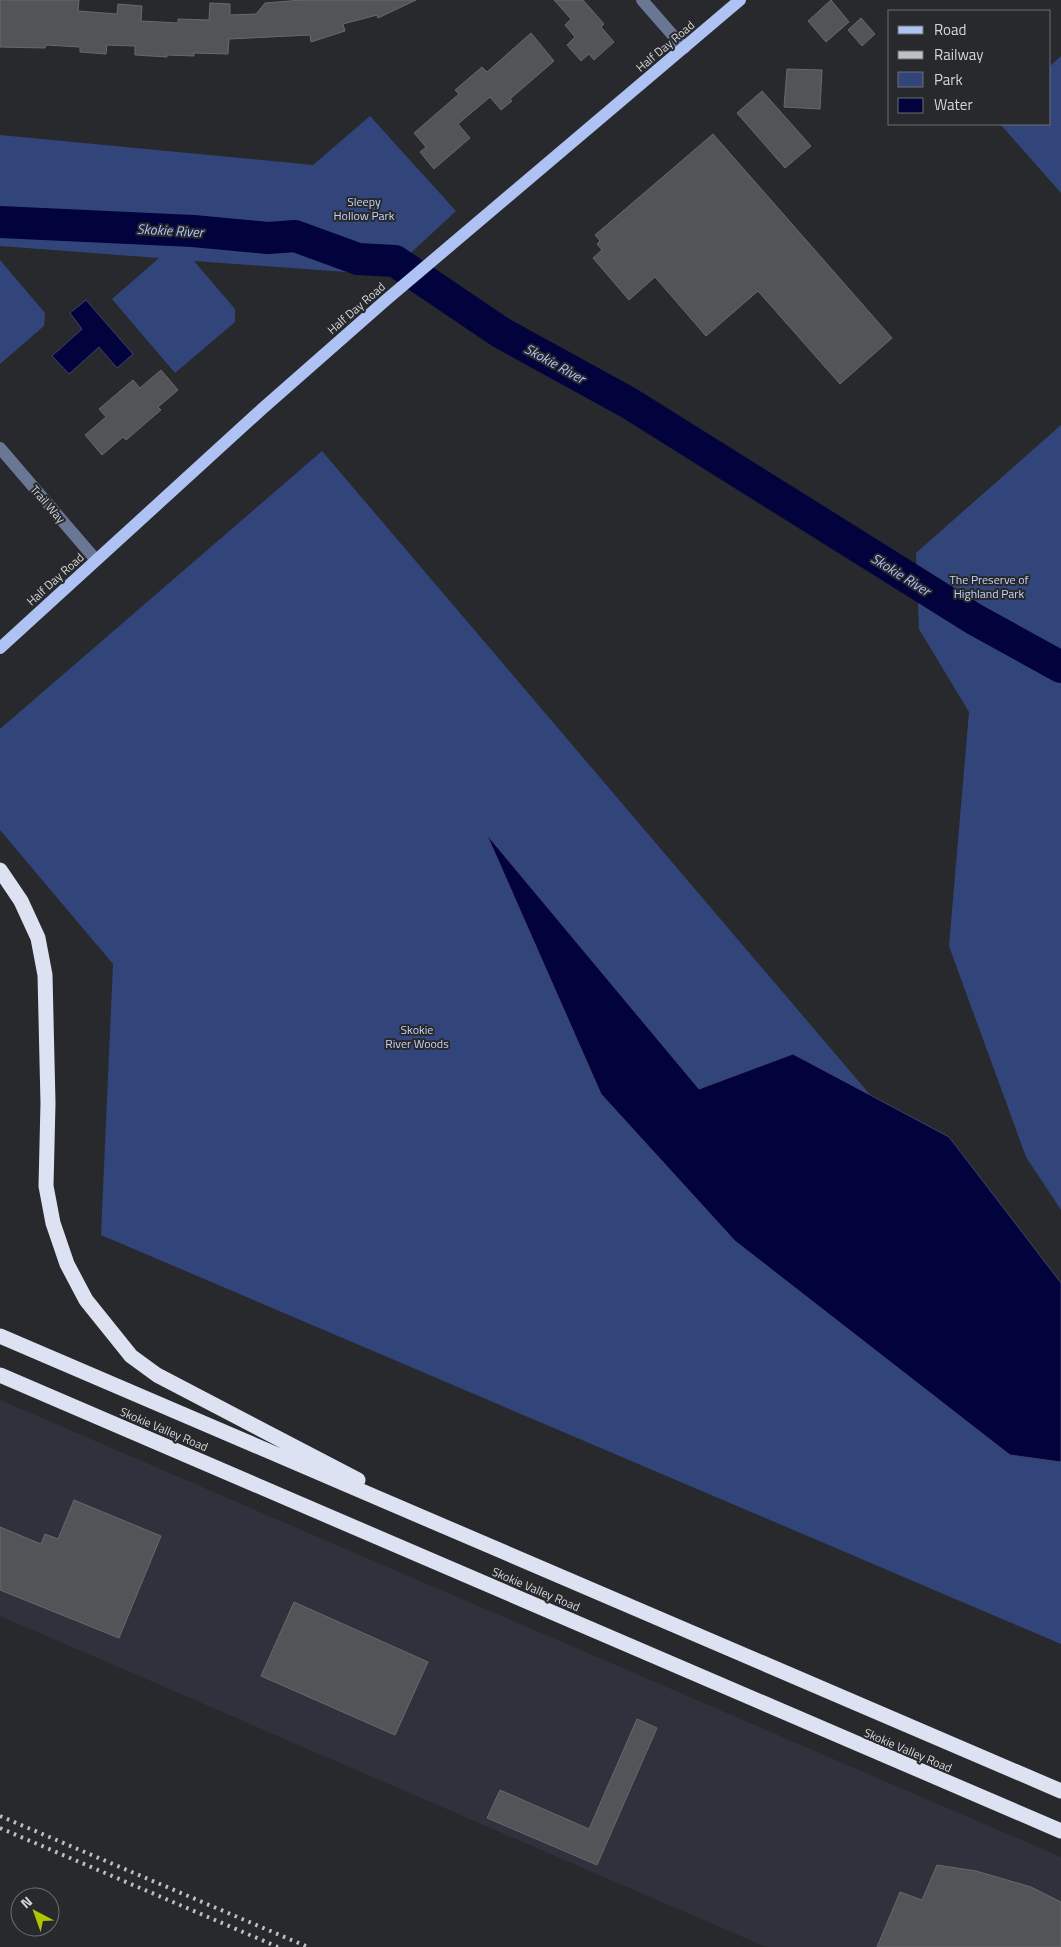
<svg xmlns="http://www.w3.org/2000/svg" width="1061" height="1947" font-family="'Titillium Web',sans-serif">
<style>
.built{fill:#2f323c}
.green{fill:#32457a}
.water{fill:#02023c;stroke:#41416a}
.lines{fill:none;stroke-linecap:round;stroke-linejoin:round}
.river{stroke:#02023c;stroke-width:32}
.building{fill:#535458;stroke:#67696d}
.minor{stroke:#697694;stroke-width:12}
.major{stroke:#aec3f4;stroke-width:12}
.highway{stroke:#dce2f1;stroke-width:15}
.rail{stroke:#bfc0c2;stroke-width:4;stroke-dasharray:2.5 5;stroke-linecap:butt}
.labels{text-anchor:middle;dominant-baseline:central;stroke-width:4;stroke-linejoin:round;paint-order:stroke}
.street-label{font-size:12px;fill:#d4d5d7;stroke:#28292d}
.park-label{font-size:12px;fill:#c3d3f8;stroke:#28292d}
.water-label{font-size:14px;font-style:italic;fill:#aec5fc;stroke:#28292d}
</style>
<rect width="100%" height="100%" fill="#28292d"/>
<path class="built" d="M 0,1400 L 1061,1857 L 1061,1947 L 766,1947 L 0,1616 Z"/>
<path class="green" d="M 1061,56 L 1061,193 L 1000,124 L 1050,124 L 1050,66 Z
M 370,116 L 456,211 L 387,275 L 194,261 L 235,309 L 235,322 L 175,373 L 112,299 L 159,258 L 0,246 L 0,135 L 313,165 Z
M 0,260 L 45,313 L 44,326 L 0,364 Z
M 1061,425 L 1061,1210 L 1026,1157 L 949,946 L 969,712 L 919,629 L 916,553 Z
M 322,451 L 1061,1319 L 1061,1644 L 101,1235 L 113,964 L 0,830 L 0,729 Z"/>
<path class="water" d="M 86,300 L 133,354 L 117,368 L 99,347 L 69,374 L 52,356 L 82,329 L 70,313 Z
M 487,835 L 699,1089 L 793,1054 L 949,1137 L 1061,1283 L 1061,1462 L 1010,1455 L 735,1241 L 601,1094 Z"/>
<g class="lines">
<path class="river" d="M 0,222 L 193,231 L 268,238 L 295,236 L 358,259 L 395,261 L 500,332 L 629,403 L 974,619 L 1061,667"/>
</g>
<path class="building" d="M 0,0 L 79,0 L 78,11 L 117,14 L 118,4 L 142,6 L 141,21 L 178,23 L 178,19 L 209,20 L 210,3 L 230,4 L 230,15 L 256,14 L 265,3 L 302,0 L 416,0 L 378,18 L 377,15 L 343,24 L 345,31 L 311,42 L 310,35 L 229,39 L 228,54 L 194,53 L 194,56 L 167,55 L 167,57 L 135,55 L 135,46 L 107,45 L 106,54 L 80,52 L 80,47 L 46,45 L 45,48 L 0,47 Z
M 554,0 L 583,0 L 604,24 L 601,27 L 614,42 L 594,60 L 589,54 L 581,61 L 567,45 L 575,37 L 565,25 L 571,19 Z
M 831,0 L 849,22 L 826,42 L 808,21 Z
M 861,18 L 875,34 L 862,46 L 848,30 Z
M 531,33 L 554,61 L 510,99 L 512,101 L 501,110 L 490,97 L 458,124 L 470,138 L 434,169 L 420,152 L 426,147 L 414,133 L 459,94 L 455,90 L 482,67 L 487,72 Z
M 787,69 L 822,70 L 820,109 L 784,107 Z
M 762,91 L 811,146 L 785,168 L 737,113 Z
M 713,134 L 892,338 L 840,384 L 758,291 L 706,336 L 655,277 L 629,300 L 593,258 L 602,250 L 597,244 L 600,241 L 595,235 Z
M 161,370 L 178,390 L 158,407 L 161,410 L 126,440 L 123,437 L 102,455 L 85,435 L 106,417 L 99,409 L 133,380 L 140,388 Z
M 74,1500 L 161,1536 L 119,1638 L 0,1590 L 0,1527 L 41,1544 L 45,1534 L 58,1539 Z
M 294,1602 L 428,1662 L 395,1735 L 261,1676 Z
M 637,1719 L 657,1728 L 597,1865 L 487,1818 L 500,1790 L 589,1829 Z
M 937,1865 L 976,1871 L 1031,1887 L 1061,1902 L 1061,1947 L 877,1947 L 900,1892 L 922,1900 Z"/>
<g class="lines">
<path class="minor" d="M 642,0 L 684,48
M 0,448 L 96,560"/>
<path class="major" d="M 0,648 L 262,409 L 386,300 L 740,0"/>
<path class="highway" d="M 0,870 L 21,901 L 38,938 L 45,975 L 48,1103 L 46,1186 L 53,1223 L 67,1264 L 86,1300 L 131,1356 L 157,1375 L 358,1480
M 0,1336 L 1061,1791
M 0,1375 L 1061,1831"/>
<path class="rail" d="M 0,1816 L 308,1947
M 0,1828 L 278,1947"/>
</g>
<g class="labels">
<g class="street-label">
<text transform="translate(665 46) rotate(-40)">Half Day Road</text>
<text transform="translate(356 308) rotate(-41)">Half Day Road</text>
<text transform="translate(48 504) rotate(49)">Trail Way</text>
<text transform="translate(55 579) rotate(-42)">Half Day Road</text>
<text transform="translate(164 1429) rotate(23)">Skokie Valley Road</text>
<text transform="translate(536 1589) rotate(23)">Skokie Valley Road</text>
<text transform="translate(908 1750) rotate(23)">Skokie Valley Road</text>
</g>
<g class="park-label">
<text x="364" y="201">Sleepy<tspan x="364" dy="14">Hollow Park</tspan></text>
<text x="989" y="579">The Preserve of<tspan x="989" dy="14">Highland Park</tspan></text>
<text x="417" y="1029">Skokie<tspan x="417" dy="14">River Woods</tspan></text>
</g>
<g class="water-label">
<text transform="translate(170 230) rotate(3)">Skokie River</text>
<text transform="translate(555 363) rotate(29)">Skokie River</text>
<text transform="translate(901 574) rotate(32)">Skokie River</text>
</g>
</g>
<rect x="888" y="10" width="162" height="115" fill="#28292d" stroke="#6d6e71"/>
<rect x="898" y="26" width="25" height="8" fill="#aec3f4" stroke="#6d6e71"/>
<text x="934" y="35" font-size="15" fill="#d4d5d7">Road</text>
<rect x="898" y="51" width="25" height="8" fill="#bfc0c2" stroke="#6d6e71"/>
<text x="934" y="60" font-size="15" fill="#d4d5d7">Railway</text>
<rect x="898" y="72" width="25" height="15" fill="#32457a" stroke="#6d6e71"/>
<text x="934" y="85" font-size="15" fill="#d4d5d7">Park</text>
<rect x="898" y="98" width="25" height="15" fill="#02023c" stroke="#6d6e71"/>
<text x="934" y="110" font-size="15" fill="#d4d5d7">Water</text>
<g transform="translate(35 1912) rotate(319)"><circle r="24" fill="#28292d" stroke="#6d6e71"/>
<path d="M0-4L9 19L0 12L-9 19Z" fill="#b0c500"/>
<text y="-8" font-size="14" font-weight="bold" text-anchor="middle" fill="#d4d5d7">N</text>
</g>
</svg>
